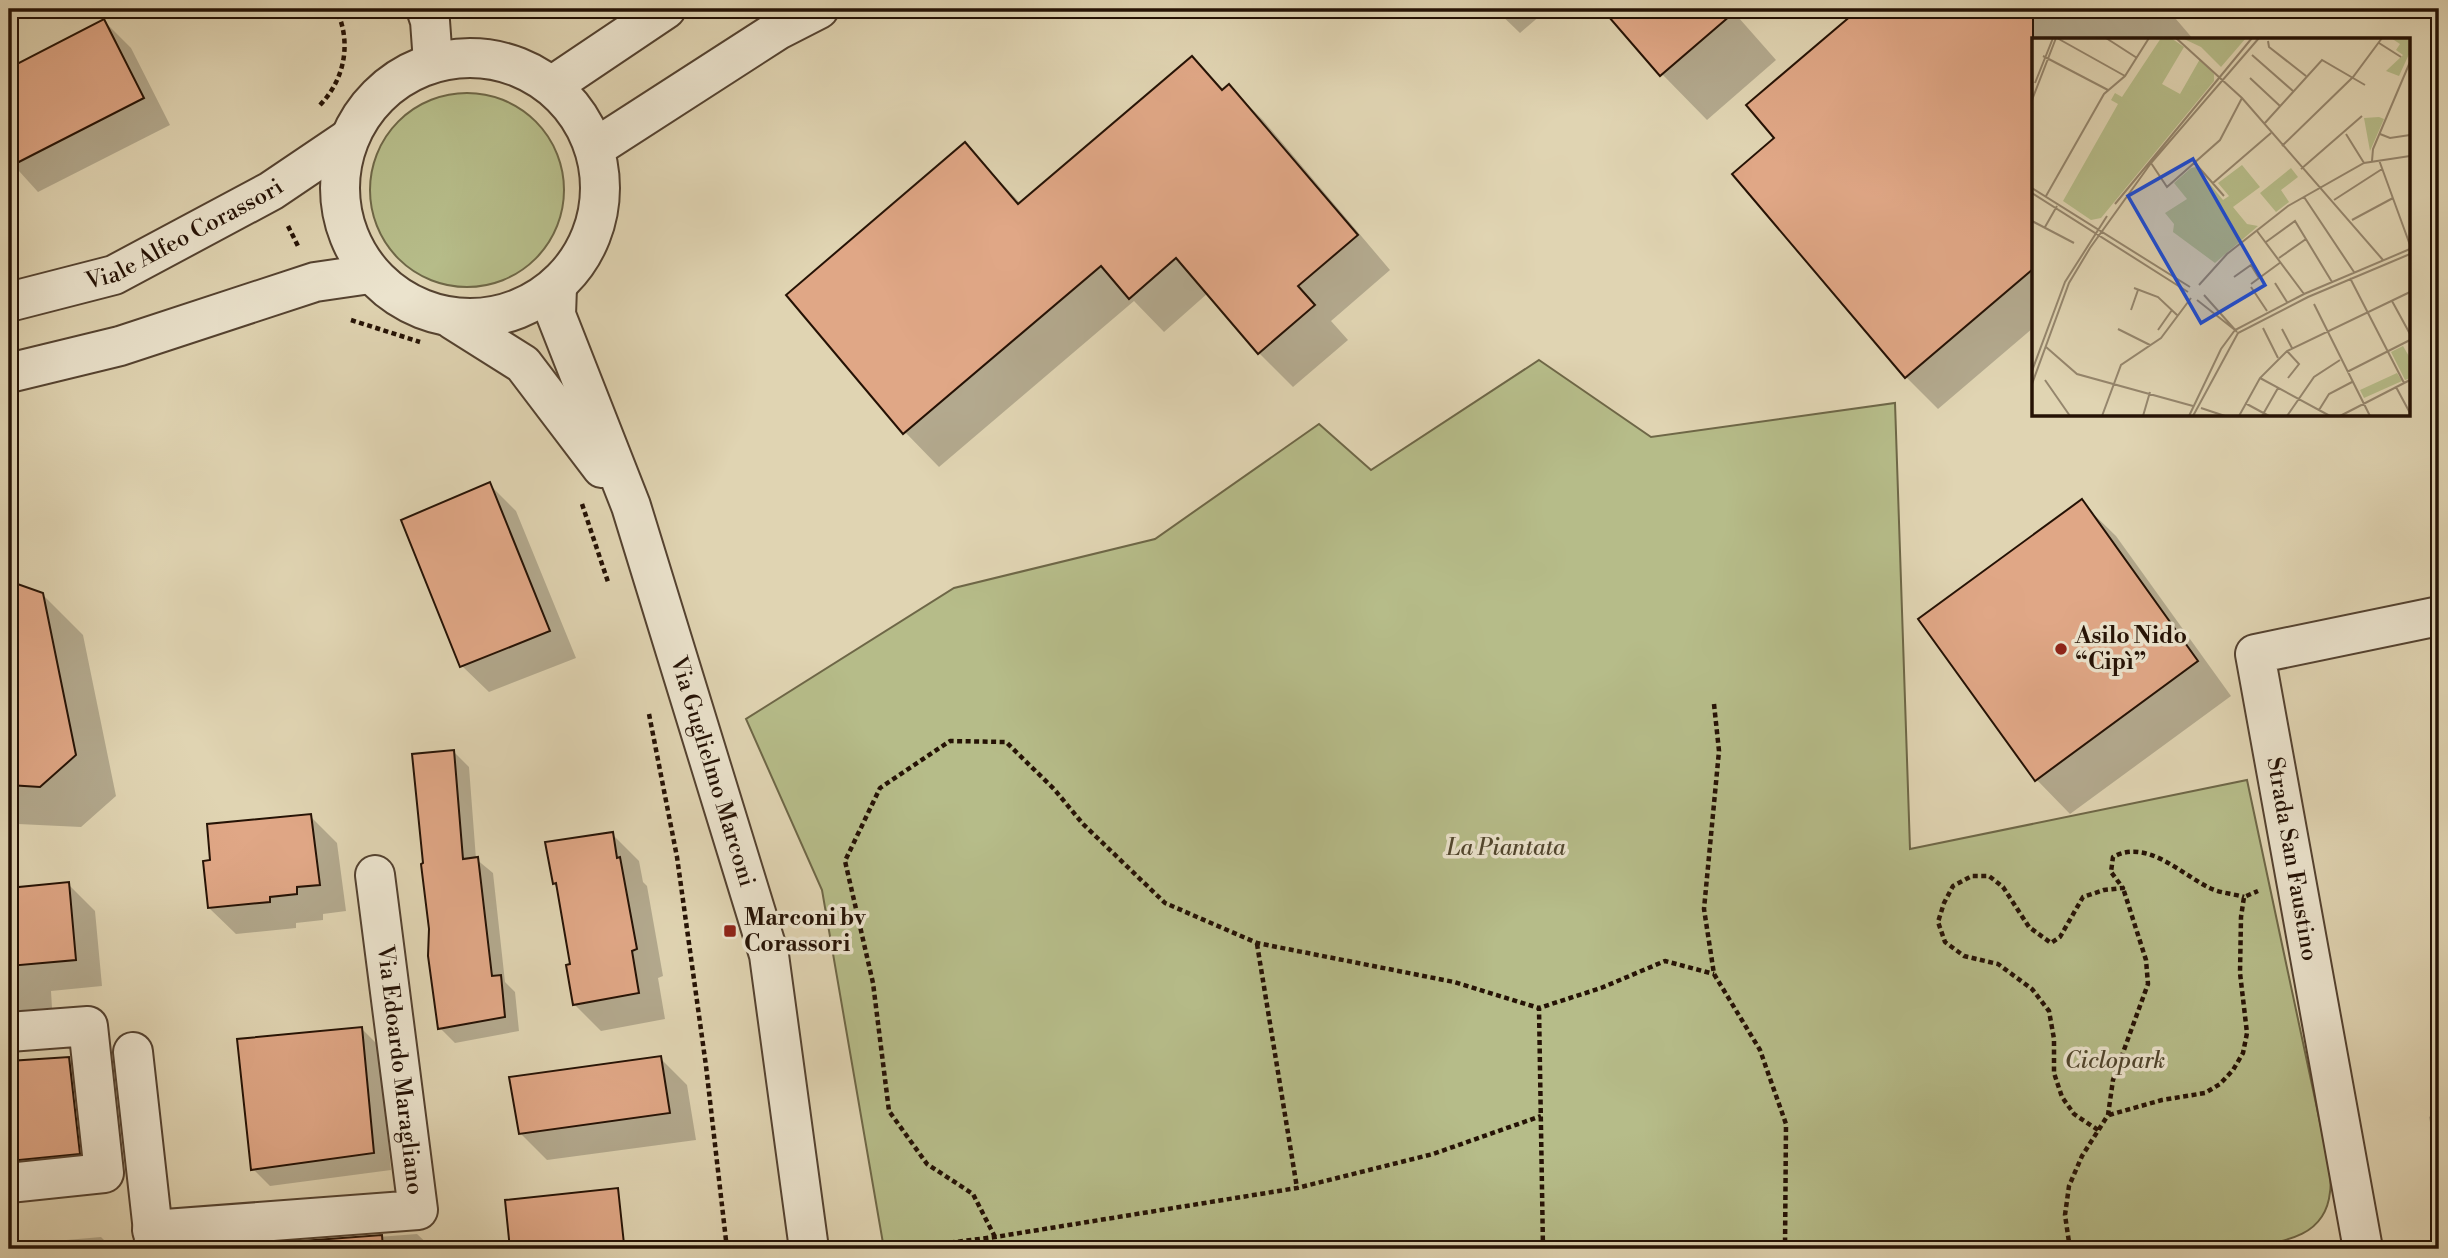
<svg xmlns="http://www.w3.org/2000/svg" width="2448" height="1258" font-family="'Libre Bodoni',serif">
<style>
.green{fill:#b6bc89;stroke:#6e6747;stroke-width:2}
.shadow{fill:#0003;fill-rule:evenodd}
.building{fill:#e0a786;stroke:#251205;stroke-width:2}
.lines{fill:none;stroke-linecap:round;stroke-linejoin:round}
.minor-casing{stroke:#544230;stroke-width:42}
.path{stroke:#251205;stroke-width:4.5;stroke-dasharray:5 3.5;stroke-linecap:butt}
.minor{stroke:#ebe3cd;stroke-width:38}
.poi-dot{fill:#8f2418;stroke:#ebe3cd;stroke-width:2.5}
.labels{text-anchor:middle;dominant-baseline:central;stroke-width:7;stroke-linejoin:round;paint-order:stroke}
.street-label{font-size:23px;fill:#251205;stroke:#ebe3cd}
.poi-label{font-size:23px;font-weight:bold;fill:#251205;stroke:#ebe3cd;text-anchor:start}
.park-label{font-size:23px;font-style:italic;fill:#50452d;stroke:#ebe3cd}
.inset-road{fill:none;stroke:#95866d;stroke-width:2}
.view{fill:#1d4ed8;fill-opacity:0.15;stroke:#1d4ed8;stroke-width:3.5}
.inset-edge{fill:none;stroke:#251205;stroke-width:3.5}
</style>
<rect width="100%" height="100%" fill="#e0d4b2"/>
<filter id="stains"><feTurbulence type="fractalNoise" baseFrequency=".00286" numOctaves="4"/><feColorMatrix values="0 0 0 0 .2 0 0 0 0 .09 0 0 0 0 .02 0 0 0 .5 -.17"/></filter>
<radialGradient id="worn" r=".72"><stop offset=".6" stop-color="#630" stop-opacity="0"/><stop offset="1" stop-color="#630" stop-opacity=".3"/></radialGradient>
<path class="green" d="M370 190a97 97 0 1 1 194 0a97 97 0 1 1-194 0Z
M 1539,360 L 1651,437 L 1895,403 L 1910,849 L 2247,780 L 2328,1160 C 2329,1170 2332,1182 2330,1192 C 2325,1243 2273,1242 2233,1249 L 884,1249 L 822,890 L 746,719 L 954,588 L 1155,539 L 1319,424 L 1371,470 Z"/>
<path class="shadow" d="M 1495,9 L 1548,9 L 1520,33 Z
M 1605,9 L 1731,9 L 1776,60 L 1707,120 L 1662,74 Z
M 1862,9 L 2172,9 L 2169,11 L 2194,40 L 2033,40 L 2033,328 L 1938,409 L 1906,377 L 1777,138 L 1749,105 Z
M 104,21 L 131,48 L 170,125 L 38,192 L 9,160 L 9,70 Z
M 1192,58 L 1224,90 L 1229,86 L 1263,120 L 1390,270 L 1331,321 L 1348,340 L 1293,387 L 1259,353 L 1208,293 L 1164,332 L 1134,301 L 939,467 L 905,432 L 965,144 L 1021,204 Z
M 489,484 L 516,511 L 576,658 L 489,692 L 462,666 Z
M 2081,502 L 2116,536 L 2231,696 L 2070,814 L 2036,779 Z
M 9,582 L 42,594 L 83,635 L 116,796 L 81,827 L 18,824 L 9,814 Z
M 454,752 L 469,767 L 476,859 L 493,873 L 505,982 L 515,992 L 519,1031 L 455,1043 L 440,1028 Z
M 310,816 L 337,843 L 346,911 L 323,914 L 323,920 L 296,923 L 296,928 L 236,934 L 209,908 L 212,861 Z
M 612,834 L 639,861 L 643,882 L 647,886 L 663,976 L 658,978 L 665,1019 L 601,1031 L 574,1004 L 572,965 L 558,888 L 554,884 L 547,844 Z
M 68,884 L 95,911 L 102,986 L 51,991 L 52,1008 L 9,1011 L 9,889 Z
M 362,1029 L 379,1046 L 391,1170 L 270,1186 L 253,1169 Z
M 660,1058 L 687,1085 L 696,1140 L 547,1160 L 520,1133 Z
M 69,1059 L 101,1091 L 111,1185 L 29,1197 L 24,1202 L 9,1204 L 9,1063 ZM 71,1090 L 75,1090 L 83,1162 L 79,1162 Z
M 2439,1109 L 2439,1168 L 2429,1117 Z
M 417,1234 L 433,1249 L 260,1249 L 260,1246 Z
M 101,1237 L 113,1249 L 9,1249 L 9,1245 Z"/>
<path class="building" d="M 1602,9 L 1738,9 L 1660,76 Z
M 1859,9 L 2033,9 L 2033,269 L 1905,378 L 1732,174 L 1774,138 L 1746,105 Z
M 104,19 L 144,98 L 9,167 L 9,68 Z
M 1192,56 L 1222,90 L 1229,84 L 1358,235 L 1298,286 L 1315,305 L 1258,354 L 1176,258 L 1129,299 L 1101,266 L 903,434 L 786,295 L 965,142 L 1018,204 Z
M 490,482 L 550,631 L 460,667 L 401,520 Z
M 2082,499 L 2198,661 L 2035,781 L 1918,619 Z
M 9,581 L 43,593 L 76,755 L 40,787 L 9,785 Z
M 454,750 L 463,859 L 478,857 L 492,976 L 501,975 L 505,1017 L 438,1029 L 428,956 L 429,929 L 421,864 L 423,863 L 412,754 Z
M 311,814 L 320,885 L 297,887 L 297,894 L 270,897 L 270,902 L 208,908 L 203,861 L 210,860 L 207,824 Z
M 613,832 L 617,858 L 620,857 L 637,949 L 632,951 L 639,993 L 573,1005 L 566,965 L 570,964 L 556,883 L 553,884 L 545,842 Z
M 69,882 L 76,960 L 9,966 L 9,888 Z
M 362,1027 L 374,1153 L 251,1170 L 237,1039 Z
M 661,1056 L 670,1113 L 519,1134 L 509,1077 Z
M 69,1057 L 80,1154 L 9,1161 L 9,1061 Z
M 618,1188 L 624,1244 L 577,1249 L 510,1249 L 505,1200 Z
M 382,1235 L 383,1249 L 262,1249 L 262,1244 Z"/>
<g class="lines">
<defs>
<g id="minor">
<path d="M 426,9 L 430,21 L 433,62"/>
<circle cx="470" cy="188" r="130"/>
<path d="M 553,85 L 666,9"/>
<path d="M 595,148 L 778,30 L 819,9"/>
<path id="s1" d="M 557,287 L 556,315 L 631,506 L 769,955 L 809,1249"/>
<path id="s2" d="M 9,302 L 114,275 L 271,191 L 348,139"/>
<path d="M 453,320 L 523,364 L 602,468"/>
<path d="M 9,373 L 120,346 L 315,282 L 370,274"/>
<path d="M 9,1032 L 88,1026 L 104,1173 L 9,1183"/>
<path d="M 133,1052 L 155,1249"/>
<path d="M 152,1230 L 418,1210 L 375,875"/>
<path d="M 2363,1249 L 2255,654 L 2439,616"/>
</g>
</defs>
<use href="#minor" class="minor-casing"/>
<path class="path" d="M 339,14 L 349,9
M 320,105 C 345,79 352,42 336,9
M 288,226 L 298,246
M 351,320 L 420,342
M 582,504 L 608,582
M 1714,704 L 1719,751 L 1704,909 L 1714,974 L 1760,1050 L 1786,1124 L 1785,1249
M 649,714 L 677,857 L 706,1066 L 727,1249
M 1257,944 L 1297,1188
M 2109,1115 L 2162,1100 L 2205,1093 L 2220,1084 L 2233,1070 L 2243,1053 L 2247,1033 L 2240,973 L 2241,917 L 2244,897 L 2258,891
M 2098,1130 L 2074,1114 L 2062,1097 L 2054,1073 L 2054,1039 L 2049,1011 L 2032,989 L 1998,964 L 1964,956 L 1945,942 L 1938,922 L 1944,903 L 1953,886 L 1972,876 L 1989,876 L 2003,887 L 2029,927 L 2051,943 L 2060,937 L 2083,897 L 2104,890 L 2123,888 L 2111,872 L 2113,857 C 2148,838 2181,875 2212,889 C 2221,893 2234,894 2244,897
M 995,1237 L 973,1194 L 927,1164 L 889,1111 L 873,983 L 845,861 L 880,788 L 950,741 L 1006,742 L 1054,789 L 1083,824 L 1165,903 L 1257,943 L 1454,982 L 1539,1008
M 899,1249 L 995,1237 L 1297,1188 L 1433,1154 L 1541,1116
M 1543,1249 L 1539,1008 L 1601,988 L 1665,961 L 1714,974
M 2070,1249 L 2065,1215 L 2069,1186 L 2082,1156 L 2108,1115 L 2113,1080 L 2148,984 L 2146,960 L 2123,888"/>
<use href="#minor" class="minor"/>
</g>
<g class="poi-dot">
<circle cx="2061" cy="649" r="7"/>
<rect x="723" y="924" width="14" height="14" rx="3.5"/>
</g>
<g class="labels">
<g class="street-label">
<text stroke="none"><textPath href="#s2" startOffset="189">Viale Alfeo Corassori</textPath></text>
<text stroke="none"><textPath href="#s1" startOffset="511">Via Guglielmo Marconi</textPath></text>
<text transform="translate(2292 859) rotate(80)">Strada San Faustino</text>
<text transform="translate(400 1070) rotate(83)">Via Edoardo Maragliano</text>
</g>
<g class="poi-label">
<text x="2075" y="636">Asilo Nido<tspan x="2075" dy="26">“Cipì”</tspan></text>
<text x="744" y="918">Marconi bv<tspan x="744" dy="26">Corassori</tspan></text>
</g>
<g class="park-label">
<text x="1506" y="848">La Piantata</text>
<text x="2115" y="1061">Ciclopark</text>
</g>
</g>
<g transform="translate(2032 38)">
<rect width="378" height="378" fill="#e0d4b2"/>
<path d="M 129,0 L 139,0 L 152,9 L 130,46 L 148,56 L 168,21 L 182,36 L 182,43 L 69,180 L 59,182 L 31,163 L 86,66 L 79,62 L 83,55 L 90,59 ZM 150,0 L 214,0 L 189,29 L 169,9 ZM 359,0 L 378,0 L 378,14 L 367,38 L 354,33 L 371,17 L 364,12 L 368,6 ZM 347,79 L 352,81 L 338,113 L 332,80 ZM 210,127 L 228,149 L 201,169 L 215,186 L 226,188 L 183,225 L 141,194 L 142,186 L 133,175 L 155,161 L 142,145 L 159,130 L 164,129 L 191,162 L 197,158 L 186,145 ZM 259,130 L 266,139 L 249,152 L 257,164 L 244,174 L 228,155 ZM 371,308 L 378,320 L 378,340 L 373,342 L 359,314 ZM 365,335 L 370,343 L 332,360 L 328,352 Z" fill="#b6bc89"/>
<path class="inset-road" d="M 25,0 L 93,38M 74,0 L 105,20M 144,0 L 210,60 L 351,222M 236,3 L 237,9 L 274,38M 347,5 L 369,19M 220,17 L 261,53M 11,18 L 76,52M 218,40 L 248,68M 3,45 L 21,0M 0,62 L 24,0M 232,86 L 290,22 L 333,47M 314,96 L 332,125M 348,96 L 358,100 L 378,97M 250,108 L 321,39 L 350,0M 347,122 L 378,207M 340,123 L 341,111 L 378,24M 119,125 L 135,149 L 188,102 L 210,60M 163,125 L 192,158M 269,131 L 330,78M 181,145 L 239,95M 0,150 L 158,249M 0,155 L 156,254M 14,158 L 72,56 L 93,38 L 117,0M 272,159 L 322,234M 302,162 L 350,131M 83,166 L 220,0M 320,182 L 361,160M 0,183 L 42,205M 13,189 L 25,168M 225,193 L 272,256M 234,204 L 263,183 L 300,244M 247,220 L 274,201M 202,239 L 219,227 L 227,240M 318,240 L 372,345M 243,245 L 255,264M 219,246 L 249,224M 167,247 L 195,216 L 256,168 L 332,125 L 378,118M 219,249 L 235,273M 102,250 L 126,259 L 145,277M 172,257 L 205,294M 165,262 L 203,292M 360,263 L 378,296M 282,266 L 338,378M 99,272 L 106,252M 231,290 L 246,320M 86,291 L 118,307M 250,291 L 260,310M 126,292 L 140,272M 14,309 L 45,336 L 161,368M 255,313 L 267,326 L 256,340M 0,333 L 33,244 L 75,178M 315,334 L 378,302M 228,340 L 298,378M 13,342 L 38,378M 0,346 L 37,245 L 58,210 L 119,125 L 227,0M 364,349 L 378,375M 213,365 L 237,378M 169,370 L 193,378M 287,372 L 297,356 L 320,344M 70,378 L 89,327 L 129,300 L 159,260M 111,378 L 118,354M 157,378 L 189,311 L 203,292 L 272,256 L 378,211M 161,378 L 206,295 L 276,259 L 378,216M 207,378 L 228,340 L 255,313 L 378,254M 230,378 L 246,350M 255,378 L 282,339 L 308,322M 308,378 L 378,342"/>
<path class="view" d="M 161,121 L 233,247 L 169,285 L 96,158 Z"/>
<rect width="378" height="378" class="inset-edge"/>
</g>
<rect width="2448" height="1258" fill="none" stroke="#e0d4b2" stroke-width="35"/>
<rect x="10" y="10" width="2427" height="1237" fill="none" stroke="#251205" stroke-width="3.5"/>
<rect x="18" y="18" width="2413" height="1223" fill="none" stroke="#251205" stroke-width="2"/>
<rect width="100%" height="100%" filter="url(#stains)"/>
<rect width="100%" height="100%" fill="url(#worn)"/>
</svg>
